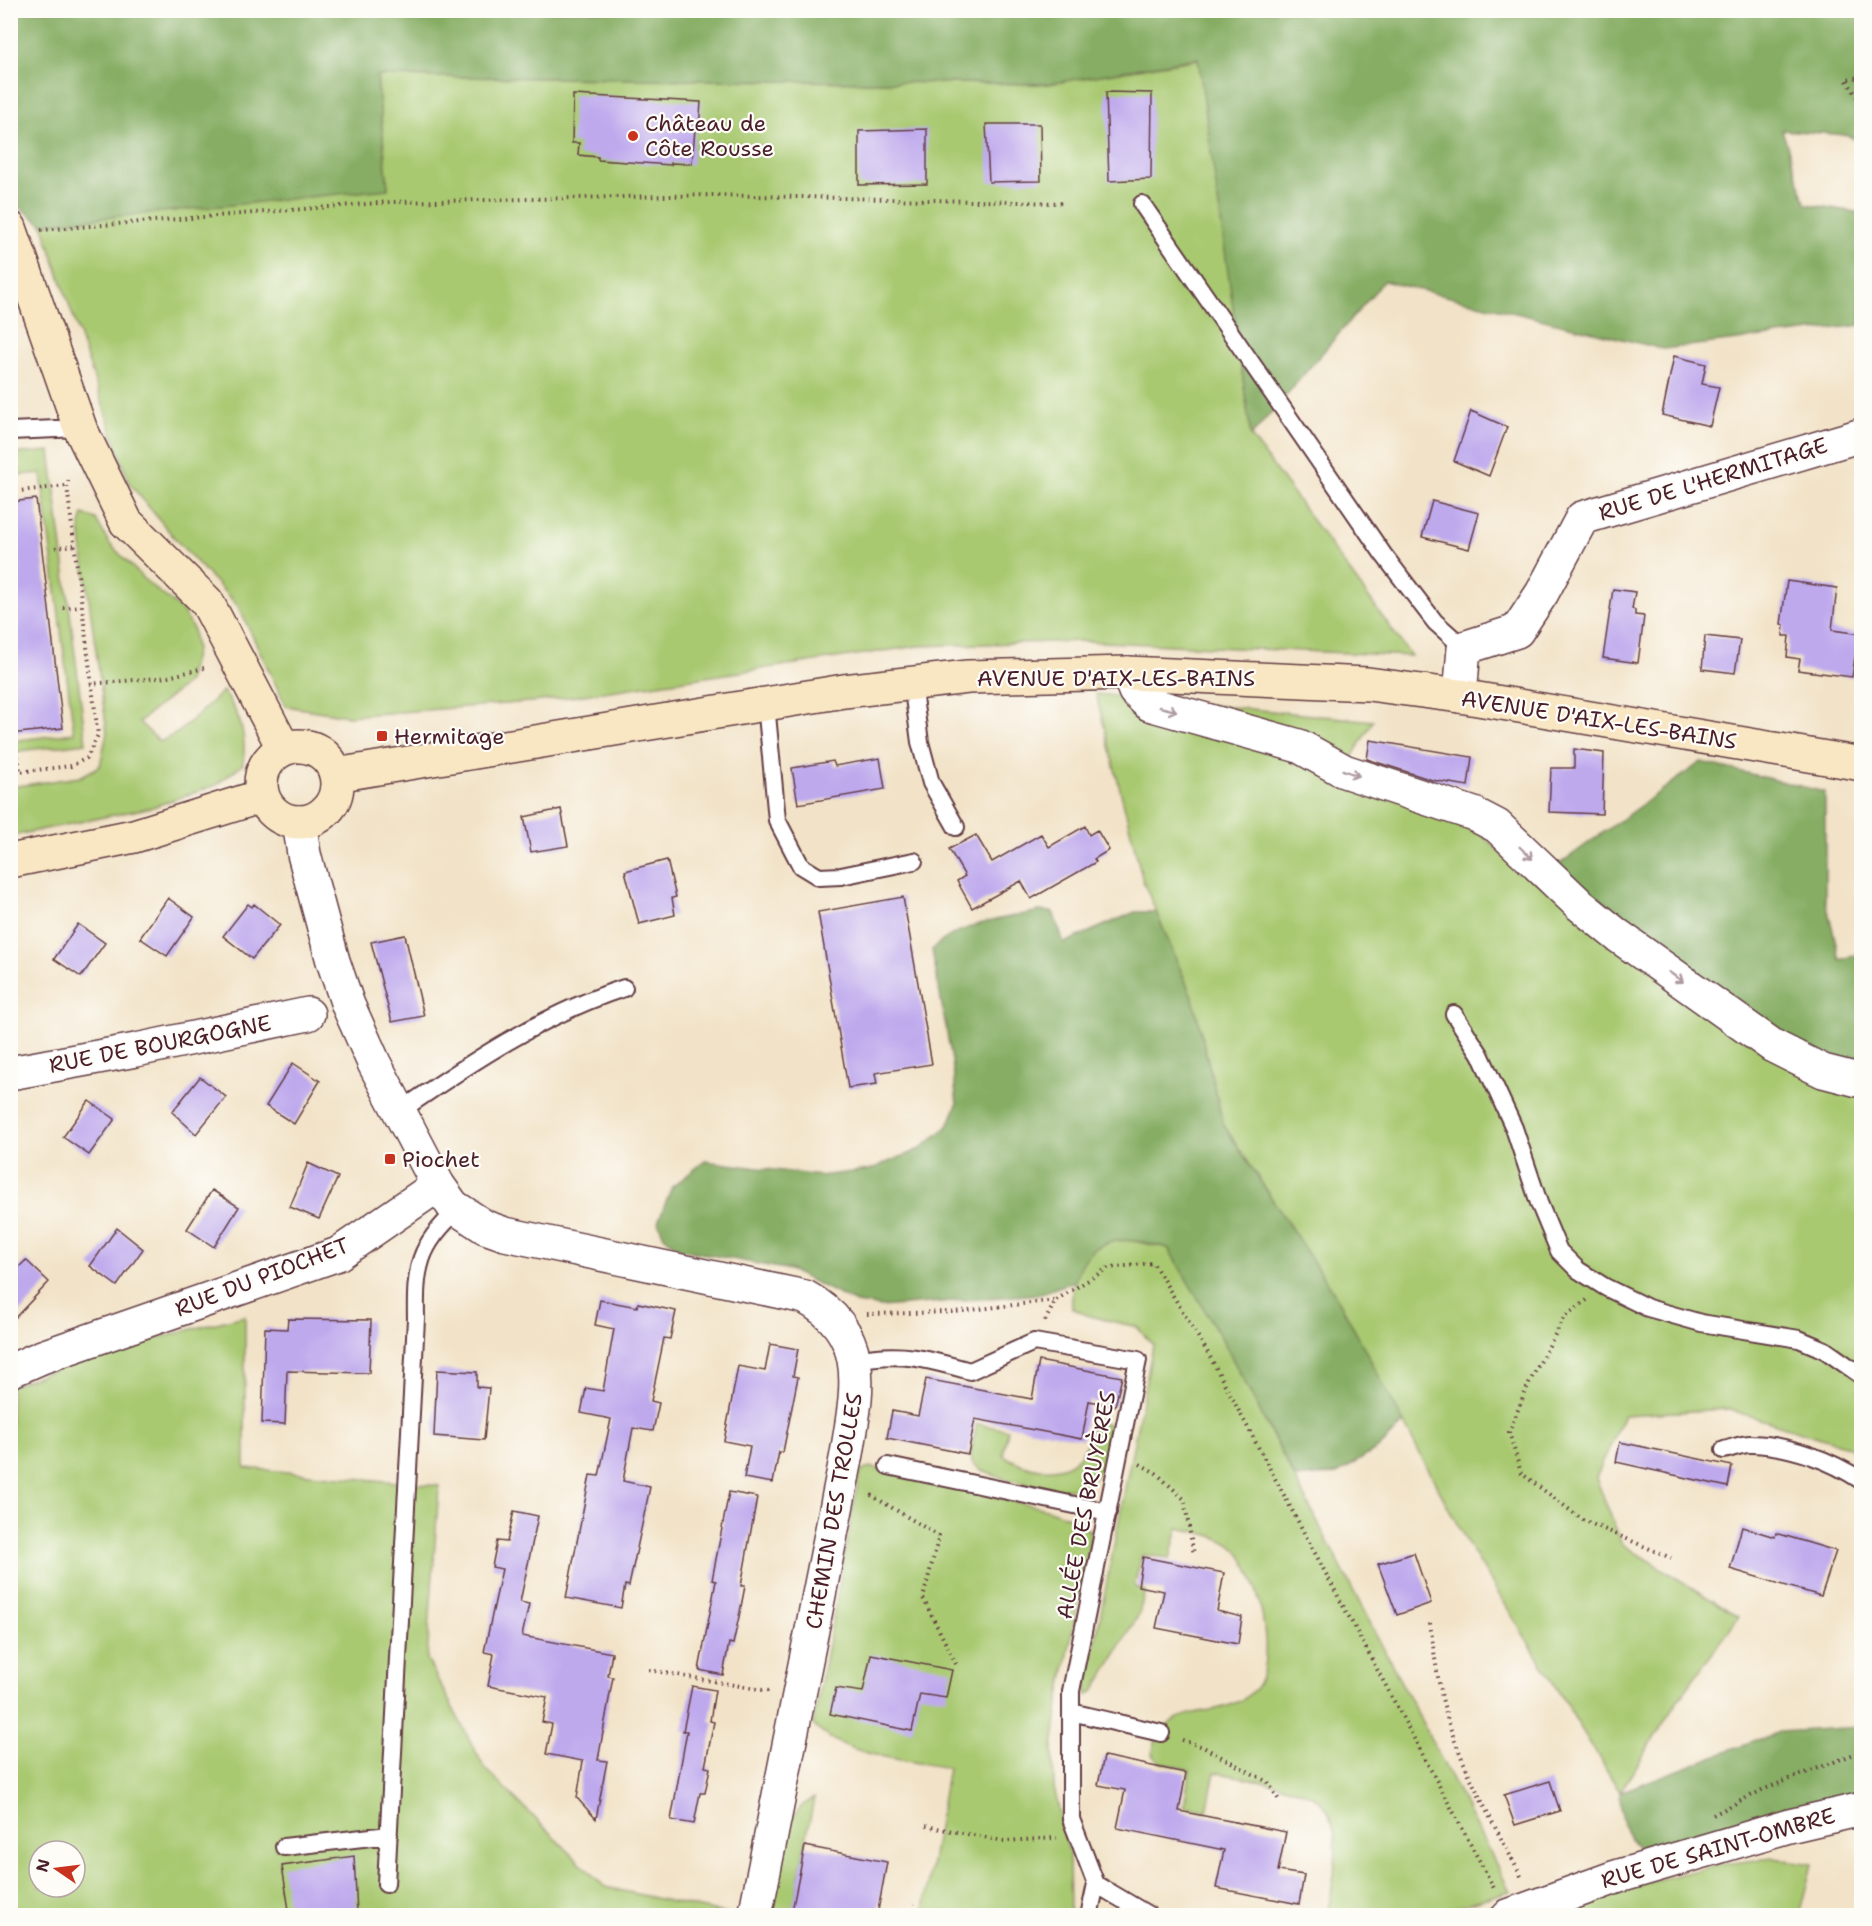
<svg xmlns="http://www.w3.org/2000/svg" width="1872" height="1926" font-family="'Shantell Sans',sans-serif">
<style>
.green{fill:#a9c971;stroke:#7a744e;stroke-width:1.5;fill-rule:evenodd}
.forest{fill:#86ad63;stroke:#686647;stroke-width:1.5}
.building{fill:#bea9ed}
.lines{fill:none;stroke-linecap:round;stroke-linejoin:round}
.service-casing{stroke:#633c43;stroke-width:20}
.minor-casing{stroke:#633c43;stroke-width:36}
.tertiary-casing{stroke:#633c43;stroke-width:36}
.secondary-casing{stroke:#633c43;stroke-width:36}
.path{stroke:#633c43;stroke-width:4;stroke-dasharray:1.5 4.5;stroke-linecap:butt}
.service{stroke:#fff;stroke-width:16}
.minor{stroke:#fff;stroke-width:33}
.tertiary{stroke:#fff;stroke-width:33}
.secondary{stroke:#f9e7c3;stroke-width:33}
.oneway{stroke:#ae9aa0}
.poi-dot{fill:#c8321e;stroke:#fdfcf7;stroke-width:2}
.labels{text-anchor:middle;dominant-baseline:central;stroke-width:4.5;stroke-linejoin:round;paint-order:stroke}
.poi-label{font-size:22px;fill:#4a1f2b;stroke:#fdfcf7;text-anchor:start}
.street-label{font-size:22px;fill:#4a1f2b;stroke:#fdfcf7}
</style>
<rect width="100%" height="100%" fill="#fdfcf7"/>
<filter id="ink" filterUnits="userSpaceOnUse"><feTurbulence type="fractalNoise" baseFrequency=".0167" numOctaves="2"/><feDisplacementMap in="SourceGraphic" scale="12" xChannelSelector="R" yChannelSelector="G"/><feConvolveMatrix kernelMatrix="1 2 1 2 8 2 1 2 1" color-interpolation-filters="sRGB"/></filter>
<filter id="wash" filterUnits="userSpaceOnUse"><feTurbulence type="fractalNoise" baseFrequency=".008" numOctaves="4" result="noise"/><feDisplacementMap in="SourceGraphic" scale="24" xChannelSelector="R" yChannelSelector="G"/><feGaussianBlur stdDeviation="1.35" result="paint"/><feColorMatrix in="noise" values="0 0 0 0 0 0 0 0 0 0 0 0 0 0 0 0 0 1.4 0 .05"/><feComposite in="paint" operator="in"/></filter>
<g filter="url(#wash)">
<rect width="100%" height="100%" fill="#f2e3c8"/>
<path class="green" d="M 1199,59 L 1251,436 L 1411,656 L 1083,641 L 918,646 L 542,701 L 348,716 L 286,706 L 238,606 L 177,541 L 129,483 L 42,224 L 388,188 L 377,76 L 1046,84 Z
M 50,451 L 86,743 L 11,752 L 11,741 L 74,733 L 41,473 L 11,476 L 11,454 Z
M 83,514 L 96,519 L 109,543 L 147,582 L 182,610 L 193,629 L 196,650 L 188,682 L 139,722 L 160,742 L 179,732 L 223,691 C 240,714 247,735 243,764 L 216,785 L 153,807 L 11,836 L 11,787 L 80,777 L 100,766 L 107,732 L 83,555 L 80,525 Z
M 1096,694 L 1373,721 L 1344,771 L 1481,834 L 1523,874 L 1558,865 L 1766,1029 L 1861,1074 L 1861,1456 L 1847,1446 L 1727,1409 L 1624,1415 L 1596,1478 L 1622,1544 L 1739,1617 L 1680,1697 L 1620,1792 L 1465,1539 L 1340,1303 L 1223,1124 L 1193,999 L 1143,881 Z
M 1122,1239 L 1169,1248 L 1222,1339 L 1510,1891 L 1430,1915 L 1327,1915 C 1333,1885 1348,1817 1314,1797 C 1291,1784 1241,1778 1215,1772 L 1207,1811 L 1184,1806 L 1190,1770 L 1159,1762 L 1152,1755 C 1162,1694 1222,1726 1255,1689 C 1278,1664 1259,1568 1233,1547 C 1218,1535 1197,1532 1178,1528 L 1170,1558 L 1142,1555 L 1134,1586 L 1145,1591 L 1139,1614 L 1095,1690 L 1087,1696 L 1087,1684 L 1153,1345 L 1137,1327 L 1089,1316 L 1072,1308 C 1070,1287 1077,1262 1095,1249 C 1102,1244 1113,1242 1122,1239 Z
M 245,1316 L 245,1468 L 439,1486 L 427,1659 L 485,1769 L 605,1887 L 736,1916 L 11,1916 L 11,1386 C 87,1356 165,1335 245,1316 ZM 39,1851 L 75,1851 L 75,1887 L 39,1887 Z
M 1095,1419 L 1108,1424 C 1111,1434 1109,1444 1106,1455 C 1102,1469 1093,1484 1077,1488 C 1061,1493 999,1479 983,1471 C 979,1469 975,1465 972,1462 L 971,1452 L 977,1424 L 1008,1430 L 1003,1455 C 1025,1469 1060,1479 1081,1454 C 1089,1445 1092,1431 1095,1419 Z
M 870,1467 L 1046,1509 L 1081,1521 L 1091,1534 L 1061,1690 L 1053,1747 L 1054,1788 L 1069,1853 L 1070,1915 L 923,1915 L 948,1768 C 907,1760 843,1756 813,1725 L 860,1472 Z
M 814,1798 L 792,1915 L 770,1916 L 788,1822 L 803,1805 Z
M 1773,1858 L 1812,1864 L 1799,1915 L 1549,1916 L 1634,1885 L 1724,1864 Z"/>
<path class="forest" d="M 11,11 L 1861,11 L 1861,143 L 1847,135 L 1782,130 L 1806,204 L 1861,213 L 1861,325 L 1663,349 L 1384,281 L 1251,436 L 1198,58 L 1049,84 L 377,76 L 388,189 L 42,224 L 11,201 Z
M 1701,762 L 1825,792 L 1825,898 L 1840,960 L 1861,953 L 1861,1074 L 1766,1029 L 1558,865 Z
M 1039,911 L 1053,912 L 1064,943 L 1135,912 L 1156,912 L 1193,999 L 1223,1124 L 1340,1303 L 1404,1423 L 1379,1448 L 1337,1474 L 1295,1478 L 1222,1339 L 1168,1248 C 1127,1237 1090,1231 1075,1281 L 1039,1294 L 881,1307 L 856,1303 L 790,1270 L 680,1249 L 664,1236 L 658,1222 L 672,1187 L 705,1161 L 820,1176 L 869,1170 L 920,1149 L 948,1126 L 957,1104 L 952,1061 L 932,950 C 956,923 1005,919 1039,911 Z
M 1861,1727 L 1861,1796 L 1650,1861 C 1625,1838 1621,1826 1620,1792 L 1779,1732 Z"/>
<g id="blocks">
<path class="building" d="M 1106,92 L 1152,93 L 1151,179 L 1109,181 Z
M 573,95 L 701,102 L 699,129 L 695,129 L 692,164 L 671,163 L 671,165 L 598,160 L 598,157 L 578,155 L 579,143 L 572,143 Z
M 986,124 L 1040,124 L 1041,181 L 989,182 Z
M 927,129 L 927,184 L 859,185 L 859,131 Z
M 1674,356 L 1706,364 L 1702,384 L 1719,387 L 1710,426 L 1662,415 Z
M 1471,411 L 1507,427 L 1489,476 L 1454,461 Z
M 36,499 L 63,728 L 10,734 L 10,502 Z
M 1432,501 L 1479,513 L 1469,549 L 1422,537 Z
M 1787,581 L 1837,588 L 1832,630 L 1862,634 L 1862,657 L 1855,656 L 1852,677 L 1798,670 L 1800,659 L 1787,657 L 1789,636 L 1783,636 L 1784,625 L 1781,624 Z
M 1613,589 L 1635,592 L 1632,609 L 1635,610 L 1635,615 L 1644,616 L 1638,663 L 1603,658 Z
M 1705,636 L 1740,640 L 1735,673 L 1702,669 Z
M 1370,740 L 1472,757 L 1468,786 L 1432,780 L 1367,759 Z
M 1574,749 L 1604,753 L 1602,814 L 1549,812 L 1551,768 L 1574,768 Z
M 880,758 L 885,789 L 798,804 L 792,768 L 833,761 L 835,766 Z
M 561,809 L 568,846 L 531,852 L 524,817 Z
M 1085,826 L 1089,835 L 1097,830 L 1109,850 L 1094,859 L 1096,862 L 1031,899 L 1021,881 L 972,908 L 957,881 L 965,876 L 949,849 L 976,835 L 992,862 L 1041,834 L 1049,847 Z
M 667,860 L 676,897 L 672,898 L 675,915 L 639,924 L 625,871 Z
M 903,897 L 932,1064 L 875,1073 L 877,1084 L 848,1088 L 818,912 Z
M 168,898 L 194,917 L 167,956 L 140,938 Z
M 248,904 L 252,907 L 254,904 L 280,925 L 252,959 L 223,936 Z
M 78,924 L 105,943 L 81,977 L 54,959 Z
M 405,935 L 424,1016 L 392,1022 L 371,942 Z
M 293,1063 L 320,1081 L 294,1124 L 266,1106 Z
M 200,1077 L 226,1097 L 196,1134 L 172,1112 Z
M 89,1101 L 115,1119 L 89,1155 L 63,1137 Z
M 308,1163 L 338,1177 L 319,1219 L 290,1207 Z
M 212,1190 L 239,1207 L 214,1247 L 187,1229 Z
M 117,1228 L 143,1249 L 117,1286 L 90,1266 Z
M 26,1260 L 49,1282 L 10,1323 L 10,1276 Z
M 600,1300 L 637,1307 L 638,1303 L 676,1311 L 670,1339 L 664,1338 L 651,1401 L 659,1403 L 653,1431 L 633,1428 L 623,1481 L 650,1487 L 629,1586 L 625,1585 L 621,1608 L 566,1598 L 590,1475 L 599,1476 L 611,1419 L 581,1413 L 586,1388 L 603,1391 L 614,1329 L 595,1325 Z
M 288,1319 L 371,1320 L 369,1373 L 287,1371 L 285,1424 L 262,1423 L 265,1328 L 287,1329 Z
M 770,1344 L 798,1349 L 793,1376 L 798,1377 L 783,1452 L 779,1452 L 773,1483 L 744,1478 L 750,1446 L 724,1441 L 738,1366 L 765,1371 Z
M 1039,1361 L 1122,1377 L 1115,1406 L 1089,1401 L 1082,1439 L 975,1419 L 968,1454 L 887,1438 L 892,1411 L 918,1416 L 926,1379 L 1032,1399 Z
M 437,1370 L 477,1372 L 477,1387 L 489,1388 L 484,1440 L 434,1436 Z
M 1620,1442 L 1732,1466 L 1728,1487 L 1616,1462 Z
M 729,1492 L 757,1497 L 741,1586 L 745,1586 L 740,1612 L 733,1644 L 729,1643 L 723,1675 L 699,1670 L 716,1581 L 712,1580 Z
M 514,1511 L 538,1516 L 520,1602 L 529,1604 L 522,1636 L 612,1653 L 608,1676 L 613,1677 L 598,1760 L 607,1761 L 596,1819 L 577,1798 L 583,1761 L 546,1754 L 552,1724 L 542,1722 L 547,1697 L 488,1686 L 494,1654 L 484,1652 L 502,1569 L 492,1567 L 497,1541 L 507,1542 Z
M 1742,1527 L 1775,1537 L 1776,1533 L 1836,1551 L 1821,1596 L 1730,1569 Z
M 1414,1553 L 1431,1603 L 1397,1615 L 1378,1564 Z
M 1143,1557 L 1224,1573 L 1217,1611 L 1242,1617 L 1238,1644 L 1156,1628 L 1164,1591 L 1138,1586 Z
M 871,1654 L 952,1670 L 946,1698 L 920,1694 L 912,1731 L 830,1714 L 836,1688 L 863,1692 Z
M 692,1686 L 715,1690 L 710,1721 L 714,1722 L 705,1767 L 710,1768 L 705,1793 L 700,1793 L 694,1824 L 671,1820 L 687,1731 L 683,1731 Z
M 1104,1756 L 1186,1773 L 1179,1811 L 1286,1832 L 1278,1871 L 1304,1875 L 1299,1904 L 1216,1888 L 1224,1850 L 1117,1828 L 1125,1790 L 1098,1785 Z
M 1550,1781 L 1560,1811 L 1515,1825 L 1504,1795 Z
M 805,1846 L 887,1862 L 877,1916 L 791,1916 Z
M 354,1856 L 357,1913 L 290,1916 L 282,1866 Z"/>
</g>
</g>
<g filter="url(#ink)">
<use href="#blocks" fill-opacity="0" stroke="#633c43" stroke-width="1.5"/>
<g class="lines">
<defs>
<path id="service" d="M 1142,204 L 1383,554 L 1435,622 L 1464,648
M 10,431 L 80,428
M 912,683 L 920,742 L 931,783 L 956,827
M 766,704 L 777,820 L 801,866 L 819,877 L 841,876 L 914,861
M 1454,1014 L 1480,1054 L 1514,1128 L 1539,1203 L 1559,1251 L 1578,1270 L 1605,1287 L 1648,1308 L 1701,1323 L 1799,1339 L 1825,1350 L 1862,1376
M 400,1111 C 470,1063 543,1014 624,988
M 856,1360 C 900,1351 928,1359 970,1371 L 1034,1342 L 1138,1360 L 1071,1691 L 1071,1819 L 1096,1884 L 1150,1916
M 1724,1450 C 1733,1448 1743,1443 1752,1444 C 1789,1445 1831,1460 1862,1481
M 888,1466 L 1108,1512
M 1071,1712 L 1161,1733
M 284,1847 L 389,1835
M 386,1884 L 416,1319 C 415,1268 418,1245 458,1210
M 1089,1916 L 1096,1884"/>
<path id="minor" d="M 1128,673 L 1135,691 L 1149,704 L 1299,746 L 1344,771 L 1474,814 L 1497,826 L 1580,905 L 1617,935 L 1773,1046 L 1823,1071 L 1862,1081
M 1460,696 L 1464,648 L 1517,631 L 1542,593 L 1582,518 L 1862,435
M 10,1073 L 136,1050 L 308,1014
M 10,1371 L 42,1357 L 338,1254 L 438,1185"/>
<path id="tertiary" d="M 299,822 L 304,854 L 333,961 L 348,1005 L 374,1063 L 438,1185 L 453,1206 L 485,1227 L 505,1234 L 805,1297 C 872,1334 857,1391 847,1454 L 755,1916
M 1508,1916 L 1616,1877 L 1789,1826 L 1862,1809"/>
<path id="secondary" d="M 10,228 L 80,428 L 126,522 L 207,602 L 284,749
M261 784a38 38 0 1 1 76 0a38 38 0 1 1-76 0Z
M 336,775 L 844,691 L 968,677 L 1128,673 L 1368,684 L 1460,696 L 1862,764
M 10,861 L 134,836 L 262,796"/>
</defs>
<use href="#service" class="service-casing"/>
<use href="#minor" class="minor-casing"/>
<use href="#tertiary" class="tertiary-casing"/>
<use href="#secondary" class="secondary-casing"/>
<path class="path" d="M 1862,77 L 1846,79 L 1862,105
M 41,230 L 391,202 L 712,195 L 1062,203
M 10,492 L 66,486
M 55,548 L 74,545
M 63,608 L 81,606
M 90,684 L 168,677 L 208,667
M 16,744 L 20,771
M 10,773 L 71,766 L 87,758 L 98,735 L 67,486 L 69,476
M 1587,1300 L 1565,1316 L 1529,1383 L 1509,1432 L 1521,1473 L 1583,1520 L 1671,1558
M 867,1314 L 954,1312 L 1056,1300
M 1045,1321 L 1056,1300 L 1108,1268 L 1153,1263 L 1208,1353 L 1495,1890
M 1140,1464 L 1156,1473 L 1184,1499 L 1194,1555
M 871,1495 L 939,1536 L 923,1598 L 956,1664
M 1430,1623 C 1435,1658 1439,1694 1450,1727 C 1468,1780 1497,1830 1523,1880
M 649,1670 L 769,1691
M 1182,1740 L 1203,1747 L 1268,1782 L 1280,1802
M 1713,1815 L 1762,1790 L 1862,1751
M 926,1826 L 1004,1841 L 1057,1838
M 912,1916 L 914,1904"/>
<use href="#service" class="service"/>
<use href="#minor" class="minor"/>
<use href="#tertiary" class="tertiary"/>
<use href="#secondary" class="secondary"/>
</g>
<defs><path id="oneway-shaft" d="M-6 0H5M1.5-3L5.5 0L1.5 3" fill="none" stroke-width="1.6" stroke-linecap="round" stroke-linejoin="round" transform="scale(1.5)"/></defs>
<g class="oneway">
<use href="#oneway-shaft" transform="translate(1168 709) rotate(14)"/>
<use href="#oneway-shaft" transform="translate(1351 773) rotate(20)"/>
<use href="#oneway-shaft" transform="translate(1526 853) rotate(44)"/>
<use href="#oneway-shaft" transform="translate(1676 977) rotate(35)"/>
</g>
</g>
<g class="poi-dot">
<circle cx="633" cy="136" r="6"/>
<rect x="376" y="730" width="12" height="12" rx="3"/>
<rect x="384" y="1153" width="12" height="12" rx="3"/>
</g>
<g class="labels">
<g class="poi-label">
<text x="645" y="123">Château de<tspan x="645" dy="25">Côte Rousse</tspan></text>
<text x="394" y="736">Hermitage</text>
<text x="402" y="1159">Piochet</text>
</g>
<g class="street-label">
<text transform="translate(1713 479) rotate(-17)">RUE DE L'HERMITAGE</text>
<text x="1116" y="678">AVENUE D'AIX-LES-BAINS</text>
<text transform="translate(1599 720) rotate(9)">AVENUE D'AIX-LES-BAINS</text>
<text transform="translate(160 1044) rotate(-11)">RUE DE BOURGOGNE</text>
<text transform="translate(262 1277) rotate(-21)">RUE DU PIOCHET</text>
<text transform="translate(1086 1505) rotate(-79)">ALLÉE DES BRUYÈRES</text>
<text transform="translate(834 1511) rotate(-80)">CHEMIN DES TROLLES</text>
<text transform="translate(1718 1848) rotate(-16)">RUE DE SAINT-OMBRE</text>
</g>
</g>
<rect width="1872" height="1926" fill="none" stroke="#fdfcf7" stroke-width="36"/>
<g transform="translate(57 1869) rotate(284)"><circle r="28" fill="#fdfcf7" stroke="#b5a4a5" stroke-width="1.5"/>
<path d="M0-4.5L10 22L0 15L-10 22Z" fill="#c8321e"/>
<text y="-9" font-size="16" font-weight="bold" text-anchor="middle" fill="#4a1f2b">N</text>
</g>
</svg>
